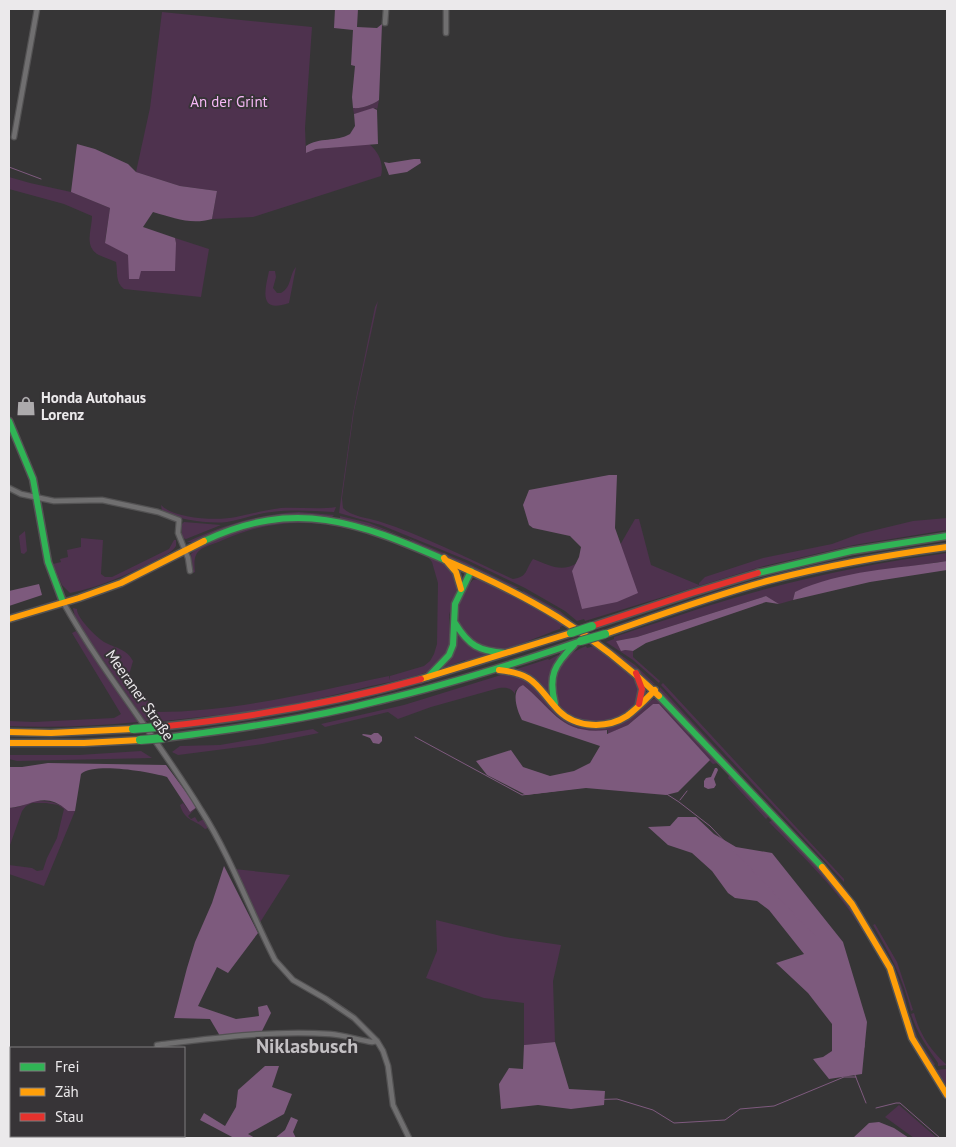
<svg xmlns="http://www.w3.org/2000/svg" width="956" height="1147" font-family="'PT Sans',sans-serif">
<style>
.green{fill:#4e324e}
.forest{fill:#7d5a7d}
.water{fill:#7e5a7e}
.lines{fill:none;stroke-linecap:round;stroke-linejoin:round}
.stream{stroke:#7e5a7e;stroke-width:1}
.street-casing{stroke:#535253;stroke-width:7}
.fast-casing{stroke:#535253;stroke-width:9}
.slow-casing{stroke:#535253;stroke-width:9}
.jam-casing{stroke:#535253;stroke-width:9}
.street{stroke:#706f70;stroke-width:4.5}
.fast{stroke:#30b455;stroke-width:6}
.slow{stroke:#ff9f0a;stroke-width:6}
.jam{stroke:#e5322d;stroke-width:6}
.fast-bridge-casing{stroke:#535253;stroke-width:10;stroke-linecap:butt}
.fast-bridge{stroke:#30b455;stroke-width:8}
.labels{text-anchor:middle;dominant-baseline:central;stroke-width:4;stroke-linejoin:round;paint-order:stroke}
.park-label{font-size:15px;fill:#f6b8f6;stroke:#373437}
.poi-label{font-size:15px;font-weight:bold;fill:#ebe9eb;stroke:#373437;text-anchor:start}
.street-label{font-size:15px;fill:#ebe9eb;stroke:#373437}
.district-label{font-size:20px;font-weight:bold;fill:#c3c0c3;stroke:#373437}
</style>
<rect width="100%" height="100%" fill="#363536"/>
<path class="green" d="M 162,12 L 312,27 L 305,128 L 306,153 L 316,149 L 369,144 C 379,152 384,164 381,176 L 253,217 L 212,219 L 217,191 L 180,186 L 136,172 L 150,108 Z
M 379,100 L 377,110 L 376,108 L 354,114 L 353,108 C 361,109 372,105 379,100 Z
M 9,177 L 30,183 L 71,192 L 110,208 L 105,242 L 128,255 L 140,271 L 176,243 L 175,238 L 209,249 L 201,297 L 124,289 C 115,282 118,273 116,262 C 110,259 102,257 97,254 C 84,245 92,229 92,216 L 64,204 L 9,189 Z
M 296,267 L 289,303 C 258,314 265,290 269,271 L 275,271 L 276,277 L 273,288 L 277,293 L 281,293 C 292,287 289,275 296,267 Z
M 378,301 L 354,411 L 342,498 L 343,508 C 350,516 368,518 378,521 C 425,536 469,559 513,579 C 528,577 525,570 533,559 C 549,565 561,573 577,563 L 572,571 L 637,593 L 620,545 L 635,519 L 639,519 L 651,565 L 699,585 L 699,583 L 705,577 L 763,558 L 832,544 L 859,534 L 913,521 L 947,518 L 947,530 L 854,545 L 764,566 L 585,621 L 584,619 L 577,621 L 565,611 L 525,588 L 469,561 L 381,525 L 339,513 L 353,413 L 375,307 Z
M 161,505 C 174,519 218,521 236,517 C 251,514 265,510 281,508 C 299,507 318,510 336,507 L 334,512 C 313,511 293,509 272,512 C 257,513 242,520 227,522 C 209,524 177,520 162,511 Z
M 299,512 L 334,515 L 332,517 L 237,524 L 194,542 L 187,542 C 223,525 259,514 299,512 Z
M 340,516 L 369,523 L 402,536 L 368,525 L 340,519 Z
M 285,520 C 339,519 374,531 423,553 C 432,557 449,563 455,572 C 463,585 449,604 449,619 C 450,639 452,656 433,669 C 422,676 385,683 371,686 C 334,695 297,704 260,710 C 225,715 190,718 155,722 L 155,720 L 145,721 L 81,628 L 75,617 L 73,608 L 77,609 C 76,617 96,637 104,642 C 115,648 127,649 133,661 L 129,675 L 156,712 C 235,712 312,692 389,676 L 390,680 L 390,676 L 424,666 L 430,661 L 434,654 L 437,644 L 438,583 L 432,562 L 428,557 C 361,525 294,508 223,540 C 202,549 192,547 195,572 L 193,573 L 191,554 C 205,536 262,523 285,520 Z
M 184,522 L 221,525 L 186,539 L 182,538 L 182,524 Z
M 25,531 L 27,551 L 24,554 L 21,553 L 19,536 Z
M 81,538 L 103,540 L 101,574 L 105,577 L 112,577 L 169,549 L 174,540 L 176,540 L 176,546 C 172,553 161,557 154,561 C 127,575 100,587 70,593 L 62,585 L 53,564 L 61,562 L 60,559 L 68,557 L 67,550 L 81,547 Z
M 408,538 L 465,562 L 519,588 L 515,588 L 469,566 L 416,544 Z
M 947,553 L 947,561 L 857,574 L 795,592 L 793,600 L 779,604 L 766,596 L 637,637 L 616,641 L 625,650 L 633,651 L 633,657 L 660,681 L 659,683 L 633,660 L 606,642 L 614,639 L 614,637 C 654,624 693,610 734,598 C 804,577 875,563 947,553 Z
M 479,579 L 539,608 L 567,624 L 560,627 L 560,629 C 544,634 504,653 489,650 C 481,648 472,640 465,637 C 462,631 458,624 458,617 C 457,605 465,588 473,580 Z
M 522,590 L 560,611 L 573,622 L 524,593 Z
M 76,631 L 138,722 C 97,726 52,728 9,726 L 9,721 L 34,722 L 114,718 L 121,714 L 72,633 Z
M 454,631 L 488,655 L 466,661 L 465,660 L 443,668 Z
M 597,645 L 627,670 L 640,689 C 639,694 638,700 636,704 C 619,729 574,728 558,703 C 553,696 554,688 554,680 C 555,663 571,652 586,646 L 587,648 Z
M 608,646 L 635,665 L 656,685 L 653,684 Z
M 558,655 L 559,657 L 550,696 L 517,669 L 548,659 L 549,660 Z
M 515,674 L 533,682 L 561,718 L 580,726 L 595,728 L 654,699 L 657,699 L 687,728 L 690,736 L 702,744 L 727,770 L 718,763 L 713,764 L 653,704 L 628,725 L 608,734 L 608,730 C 563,737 552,708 523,685 L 515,691 L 515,694 C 511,688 506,687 499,688 L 431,707 L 398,719 L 388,712 L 325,727 L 321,724 L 404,705 L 501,675 Z
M 663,683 L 844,879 L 844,882 L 661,685 Z
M 660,687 L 739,773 L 740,774 L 736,772 L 660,692 Z
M 313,729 L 319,733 L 263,744 L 178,755 L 172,752 L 180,746 L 220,745 Z
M 141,751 L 152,758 L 17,761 L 9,759 L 9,755 L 79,755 Z
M 730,773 L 769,816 L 766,819 L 728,778 Z
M 34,801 C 48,801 57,801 68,811 L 75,811 L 44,886 L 9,874 L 9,865 L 32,868 L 37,871 L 43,870 L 47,858 L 57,838 L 64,809 L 58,805 L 46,803 L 32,803 L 26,806 L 22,811 L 9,848 L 9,808 L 18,807 Z
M 183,803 L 190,812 L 197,807 L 188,816 L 191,819 L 195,817 L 198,822 L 204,819 L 208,828 L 205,829 C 195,819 185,822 180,805 Z
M 773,820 L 837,889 L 865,931 L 864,933 C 839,890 804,858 769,822 Z
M 234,869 L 290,875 L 259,924 Z
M 436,920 L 505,937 L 561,945 L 553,981 L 555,1042 L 524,1045 L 524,1003 L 484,998 L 426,978 L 437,951 Z
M 875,924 L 897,962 L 913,1010 L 911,1011 C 903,978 890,954 873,925 Z
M 870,927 L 871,927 C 888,954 903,980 908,1012 L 906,1009 L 900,989 L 892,966 Z
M 914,1013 C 920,1035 931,1051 947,1065 L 938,1066 L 938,1063 C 927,1047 917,1033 911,1014 Z
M 910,1016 L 918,1039 L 935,1064 L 933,1067 L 916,1041 L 908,1017 Z
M 947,1069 L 947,1087 L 936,1070 Z
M 899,1105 L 937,1138 L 914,1138 L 885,1117 Z"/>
<path class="forest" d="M 335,9 L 358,9 L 357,27 L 377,28 L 382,24 L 379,100 C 372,105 361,109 353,108 L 352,97 L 355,66 L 351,65 L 353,30 L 334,28 Z
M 373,108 L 377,110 L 378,144 L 316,149 L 306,153 L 306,146 C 319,137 337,142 350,134 L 355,126 L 354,114 Z
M 77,144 L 95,149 L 128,164 L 136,172 L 180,186 L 217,191 L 212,219 C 191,225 174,218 153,212 L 143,227 L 175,238 L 176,243 L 175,271 L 141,271 L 139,279 L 129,279 L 128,255 L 105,243 L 110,208 L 71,192 Z
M 414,159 L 420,159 L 421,163 L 407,172 L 389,175 L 384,162 L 389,163 Z
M 609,475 L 617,475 L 615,528 L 638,593 L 617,602 L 582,609 L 572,571 L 579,557 L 581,547 L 570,536 L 533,528 L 529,525 L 523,505 L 529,490 Z
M 947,561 L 947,570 L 870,582 L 793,600 L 795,592 C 841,570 897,569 947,561 Z
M 39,584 L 42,595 L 9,606 L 9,591 Z
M 766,596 L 779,604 L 766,602 L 646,643 L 633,651 L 625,650 L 621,651 L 616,641 L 637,637 Z
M 523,685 C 554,710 561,735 607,730 L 607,734 L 628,725 L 653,704 L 659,704 L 710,760 L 678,792 L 666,795 L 586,788 L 526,795 L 487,775 L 476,761 L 511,750 L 523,767 L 550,776 L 574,771 L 590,763 L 600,746 L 522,720 C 517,711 510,690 523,685 Z
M 48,763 L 166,765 L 197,807 L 190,812 L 167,777 C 150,772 94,762 81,774 L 75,811 L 68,811 C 44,790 33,806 9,808 L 9,767 L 22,767 Z
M 678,817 L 696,817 L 714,834 L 736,847 L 772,853 L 843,942 L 867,1022 L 862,1074 L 829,1079 L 813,1059 L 823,1057 L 832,1051 L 832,1024 L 808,993 L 776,963 L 804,954 L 769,910 L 757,901 L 735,898 L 728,893 L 712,871 L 692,853 L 668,845 L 648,827 L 670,826 Z
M 224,866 L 258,933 L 228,973 L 217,967 L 198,1006 L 236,1019 L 259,1016 L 258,1007 L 267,1005 L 271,1013 L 262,1031 L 220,1036 L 210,1019 L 174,1018 L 187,968 L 195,942 L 212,903 Z
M 555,1042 L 569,1089 L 605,1091 L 604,1105 L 571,1109 L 538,1105 L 501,1109 L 499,1084 L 509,1068 L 523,1069 L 524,1045 Z
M 265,1066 L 279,1066 L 272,1087 L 292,1094 L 284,1114 L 248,1134 L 255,1138 L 234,1138 L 200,1120 L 204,1113 L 225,1126 L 236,1107 L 238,1090 Z
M 291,1117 L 298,1120 L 293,1132 L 296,1138 L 275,1138 L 285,1130 Z
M 879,1122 L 894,1128 L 909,1138 L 853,1138 L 869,1123 Z"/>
<path class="water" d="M 374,733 L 378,733 L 382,737 L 382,741 L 379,744 L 373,743 L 370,738 L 362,735 L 363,734 L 371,735 Z
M 715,768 L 717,768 L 718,770 L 714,779 L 716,785 L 714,788 L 708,789 L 704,787 L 704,781 L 706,778 L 711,777 Z"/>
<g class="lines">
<path class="stream" d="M 9,167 L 41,179
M 415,737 L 522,795 L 592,786 L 665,793 L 679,802 L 710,826 L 815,936 L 864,1015
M 680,800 L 687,791
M 864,1023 L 864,1047 L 853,1070 L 866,1103
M 582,1100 L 617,1099 L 653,1110 L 674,1123 L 725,1120 L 740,1109 L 774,1106 L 844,1077 L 856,1077
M 876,1108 L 896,1103 L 900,1103 L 940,1138"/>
<defs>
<path id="street" d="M 385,23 L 386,9
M 446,33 L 446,9
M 14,137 L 37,9
M 9,488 L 21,494 L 54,501 L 102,500 L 158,512 L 179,520 L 178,533 L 188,558 L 190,571
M 63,602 C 104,675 158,739 201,810 C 231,857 250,911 275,960 L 293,980 L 326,999 L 354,1018 L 377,1041 L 383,1051 L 388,1066 L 393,1105 L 409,1138
M 157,1045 C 214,1038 272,1030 330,1034 C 344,1035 358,1040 372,1042 L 377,1041"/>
<path id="fast" d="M 9,421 L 33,479 L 48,562 L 63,602
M 204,541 C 295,498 358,522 445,560
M 758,573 L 851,551 L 947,536
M 455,623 C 469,646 479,651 505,653
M 428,677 L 449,655 L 453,645 L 455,604 L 471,571
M 659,696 L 822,867
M 555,704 C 548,676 554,665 574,645
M 165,738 C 236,729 308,719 378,701 C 447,685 514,664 581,641"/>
<path id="slow" d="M 444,558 L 456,572 L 461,589
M 445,560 C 529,596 592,632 659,696
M 9,619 L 79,598 L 121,583 L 204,541
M 605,634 C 660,615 715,595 771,580 C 829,565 888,555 947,547
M 499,670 C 537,674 536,687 559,711 C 576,728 607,729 627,716 C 637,709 646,699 655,690
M 421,679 L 571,633
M 9,732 L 51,733 L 133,729
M 9,743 L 84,743 L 140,740
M 822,867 L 852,904 L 890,968 L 912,1038 L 947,1095"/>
<path id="jam" d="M 592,626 L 692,593 L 758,573
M 636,673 L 642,689 L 639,704
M 158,727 C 247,718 335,703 421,679"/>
</defs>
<use href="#street" class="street-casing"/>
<use href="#fast" class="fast-casing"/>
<use href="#slow" class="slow-casing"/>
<use href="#jam" class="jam-casing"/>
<use href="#street" class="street"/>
<use href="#fast" class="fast"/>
<use href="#slow" class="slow"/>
<use href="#jam" class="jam"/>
<defs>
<path id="fast-bridge" d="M 571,633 L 592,626
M 581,641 L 605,634
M 133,729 L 158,727
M 140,740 L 165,738"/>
</defs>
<use href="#fast-bridge" class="fast-bridge-casing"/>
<use href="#fast-bridge" class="fast-bridge"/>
</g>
<defs>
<symbol id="shop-bare" viewBox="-9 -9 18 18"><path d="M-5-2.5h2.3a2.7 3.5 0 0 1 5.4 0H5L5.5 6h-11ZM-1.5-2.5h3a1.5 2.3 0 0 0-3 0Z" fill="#acaaac" stroke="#373437" stroke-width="2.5" paint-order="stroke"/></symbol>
</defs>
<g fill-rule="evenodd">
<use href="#shop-bare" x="12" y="392" width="28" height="28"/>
</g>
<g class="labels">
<g class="park-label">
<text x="229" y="101">An der Grint</text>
</g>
<g class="poi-label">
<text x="41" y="397">Honda Autohaus<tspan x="41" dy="17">Lorenz</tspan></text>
</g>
<g class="street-label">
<text transform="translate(140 695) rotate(55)">Meeraner Straße</text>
</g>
<g class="district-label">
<text x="307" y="1046">Niklasbusch</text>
</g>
</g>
<rect width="956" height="1147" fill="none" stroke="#ebe9eb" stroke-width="20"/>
<rect x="10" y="1047" width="175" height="90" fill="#373437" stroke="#7f7c7f"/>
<rect x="20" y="1063" width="25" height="8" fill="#30b455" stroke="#7f7c7f"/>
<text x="55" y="1072" font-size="15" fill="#ebe9eb">Frei</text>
<rect x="20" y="1088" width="25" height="8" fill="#ff9f0a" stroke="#7f7c7f"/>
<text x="55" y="1097" font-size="15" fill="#ebe9eb">Zäh</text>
<rect x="20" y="1113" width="25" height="8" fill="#e5322d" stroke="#7f7c7f"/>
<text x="55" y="1122" font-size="15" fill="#ebe9eb">Stau</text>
</svg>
